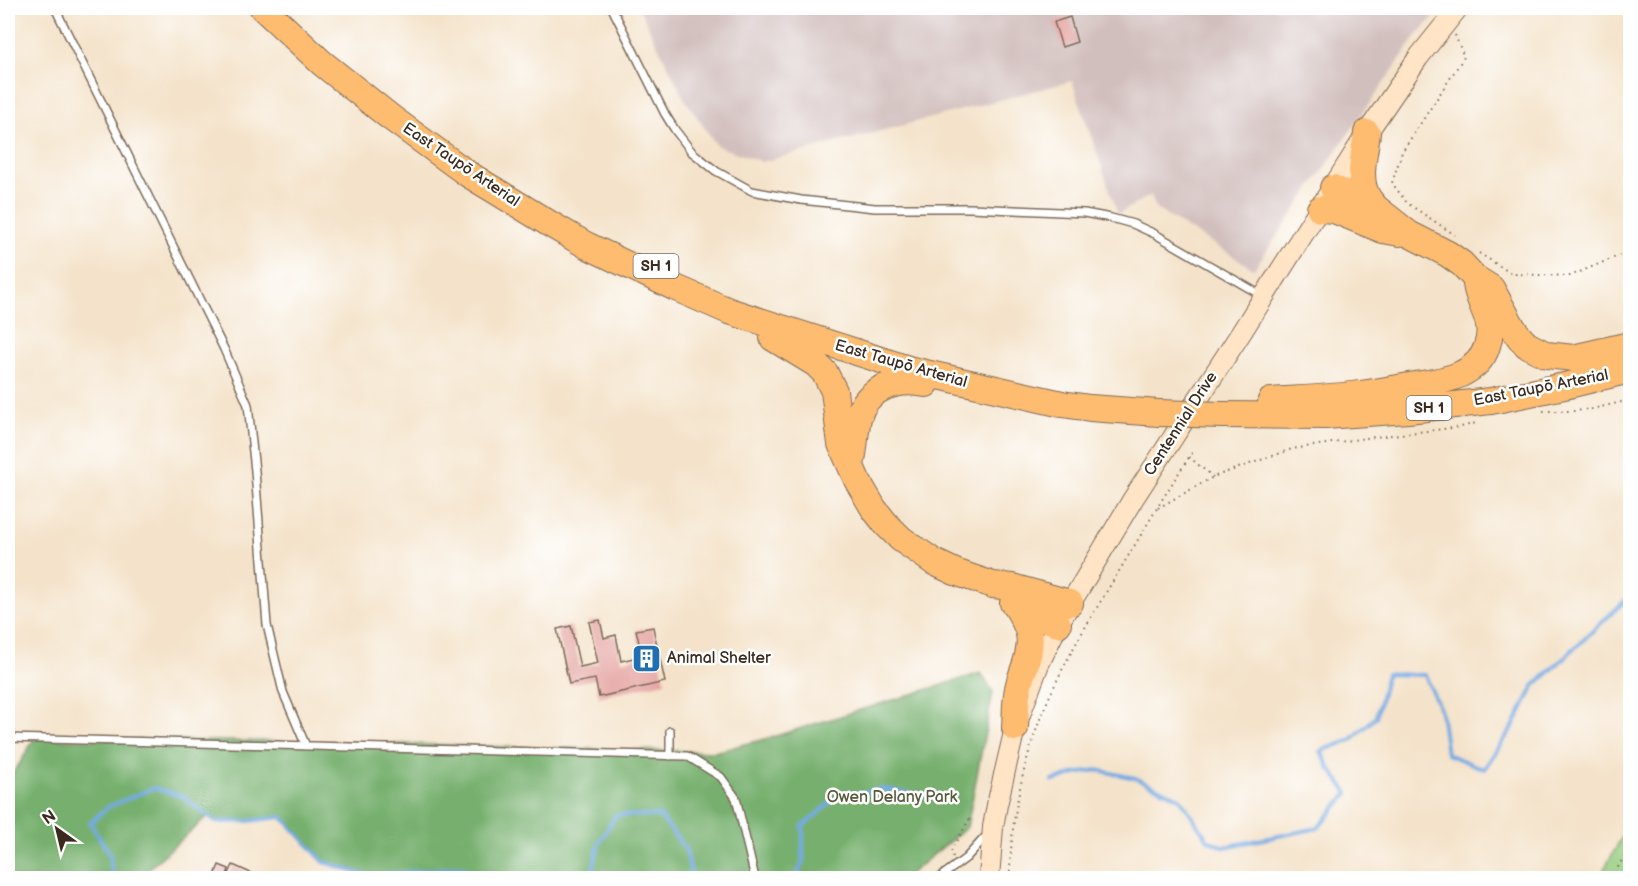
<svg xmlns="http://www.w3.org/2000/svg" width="1638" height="886" font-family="'Balsamiq Sans',sans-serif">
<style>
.industrial{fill:#d1bfbd}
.green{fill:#94cc7f;stroke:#687b4e;stroke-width:1.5}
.forest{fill:#77b06e;stroke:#596d46;stroke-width:1.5}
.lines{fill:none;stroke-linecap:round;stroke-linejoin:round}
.stream{stroke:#75aae3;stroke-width:4}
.building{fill:#e5a5a3}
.lane-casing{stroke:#7c6b5a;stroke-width:10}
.secondary-casing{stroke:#7c6b5a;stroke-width:22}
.highway-casing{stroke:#7c6b5a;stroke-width:28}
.path{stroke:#7c6b5a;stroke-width:2;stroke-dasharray:1.5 4.5;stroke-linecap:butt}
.lane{stroke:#fff;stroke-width:7}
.secondary{stroke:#ffe4c6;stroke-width:20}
.highway{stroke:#febc70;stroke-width:26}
.highway-bridge-casing{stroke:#7c6b5a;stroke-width:28;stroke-linecap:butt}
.highway-bridge{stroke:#febc70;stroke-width:26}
.labels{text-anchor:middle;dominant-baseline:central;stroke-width:5;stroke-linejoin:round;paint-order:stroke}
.shield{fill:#fff;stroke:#766a62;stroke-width:1.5}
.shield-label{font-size:15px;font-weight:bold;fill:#3b2a1e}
.street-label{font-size:16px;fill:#3b2a1e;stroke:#fff}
.poi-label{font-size:16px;fill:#3b2a1e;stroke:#fff;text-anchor:start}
.park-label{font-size:16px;fill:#565b3b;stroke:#fff}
</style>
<rect width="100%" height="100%" fill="#fff"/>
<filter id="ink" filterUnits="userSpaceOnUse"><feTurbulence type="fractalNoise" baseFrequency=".0167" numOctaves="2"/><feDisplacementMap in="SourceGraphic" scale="12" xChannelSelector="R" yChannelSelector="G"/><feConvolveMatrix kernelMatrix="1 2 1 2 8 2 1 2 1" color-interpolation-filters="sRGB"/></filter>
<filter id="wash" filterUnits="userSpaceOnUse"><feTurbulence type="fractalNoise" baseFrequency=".008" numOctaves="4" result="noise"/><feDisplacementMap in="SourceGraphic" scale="24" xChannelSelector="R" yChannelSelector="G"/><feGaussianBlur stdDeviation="1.35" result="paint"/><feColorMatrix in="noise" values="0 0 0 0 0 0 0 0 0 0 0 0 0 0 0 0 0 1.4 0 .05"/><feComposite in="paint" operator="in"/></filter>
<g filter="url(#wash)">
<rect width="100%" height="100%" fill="#f4e3ca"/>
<path class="industrial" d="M 639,8 L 1442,8 L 1418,34 L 1254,269 L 1156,209 L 1151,195 L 1118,214 L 1072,81 L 762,162 L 717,146 L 684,98 Z"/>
<path class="green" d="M 1630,823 L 1630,878 L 1599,878 Z"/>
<path class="forest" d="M 981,673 L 993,692 L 967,827 L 905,878 L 374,878 L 324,862 L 282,817 L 249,821 L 216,822 L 208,816 L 138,878 L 8,878 L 8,780 L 20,763 L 34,739 L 327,742 L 714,752 L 769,738 Z"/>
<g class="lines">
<path class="stream" d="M 1053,781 L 1075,774 L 1097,770 L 1135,778 L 1180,798 L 1208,840 L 1224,847 L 1318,828 L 1348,793 L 1330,769 L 1321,751 L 1351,740 L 1376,717 L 1387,674 L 1425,675 L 1441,712 L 1447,754 L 1484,769 L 1514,725 L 1534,686 L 1630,596
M 112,878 L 110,854 L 90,823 L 108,807 L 153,788 L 182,796 L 216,822 L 249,821 L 282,817 L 324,862 L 368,876 L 461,867 L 489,878
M 591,878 L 599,843 L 616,815 L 660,816 L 686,850 L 692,878
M 796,878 L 803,860 L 803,826 L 837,797 L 883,789 L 944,799"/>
</g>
<g id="blocks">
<path class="building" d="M 1070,17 L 1077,42 L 1062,47 L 1054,22 Z
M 600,620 L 604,638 L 616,635 L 621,661 L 642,656 L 636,630 L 653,627 L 665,682 L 599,697 L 595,679 L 569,684 L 557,629 L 571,626 L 580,667 L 598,663 L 589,622 Z
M 219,865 L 229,869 L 226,878 L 215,875 Z
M 233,865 L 262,878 L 227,878 Z"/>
</g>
</g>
<g filter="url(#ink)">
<use href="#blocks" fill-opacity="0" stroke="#7c6b5a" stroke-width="1.5"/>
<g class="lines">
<defs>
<path id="lane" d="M 55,8 L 224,349 L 248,405 L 255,471 L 267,625 L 283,692 L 306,746
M 612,8 L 665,114 L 675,130 L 692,152 L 716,171 L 752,191 L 801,200 L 875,208 L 971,208 L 1084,213 L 1111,218 L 1133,224 L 1155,234 L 1261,295
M 670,731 L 670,756
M 8,738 L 687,756 L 721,777 L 736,798 L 755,878
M 939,878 L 966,858 L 988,834"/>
<path id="secondary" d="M 989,878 L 993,827 L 997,805 L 1015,728 L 1039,664 L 1058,624 L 1133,499 L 1241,333 L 1367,133 L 1418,58 L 1458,8"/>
<path id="highway" d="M 263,8 L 322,63 L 390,117 L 468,174 L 550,224 L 586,245 L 676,288 L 729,311 L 912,370 L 1062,404 L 1090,408 L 1159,413
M 1367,133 C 1365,152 1357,177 1367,196 C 1369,200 1373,204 1376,208
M 1333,188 L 1376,208 L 1409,234 L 1448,254 L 1462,264 L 1475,278 L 1491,288 L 1513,328 L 1521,339 L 1527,345 L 1547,355 L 1573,358 L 1630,345
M 1320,209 L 1334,210 L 1383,230 L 1400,233
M 773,338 L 816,364 L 825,373 L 834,391 L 841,444 L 857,480 L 874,509 L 886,524 L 901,539 L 934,562 L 955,572 L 993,585 L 1012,587 L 1070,603
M 1271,401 C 1300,399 1330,398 1359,394 C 1376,392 1392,389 1409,386 C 1426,383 1443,382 1459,375 C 1472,369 1483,360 1487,346 C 1496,321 1479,307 1476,284
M 1223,415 L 1325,416 L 1408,410 L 1491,401 L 1569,385 L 1630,370
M 852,460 C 855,446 855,432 858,418 C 866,387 898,378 926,384
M 1013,603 L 1058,624
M 1015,728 C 1016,715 1015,702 1018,689 C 1019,682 1022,674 1025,666 C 1034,638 1030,629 1015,604"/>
</defs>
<use href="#lane" class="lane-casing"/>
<use href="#secondary" class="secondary-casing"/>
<use href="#highway" class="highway-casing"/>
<path class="path" d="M 1455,35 L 1464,57 L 1402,152 L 1392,183 L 1407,203 L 1455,235
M 1479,253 L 1512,274 L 1570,276 L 1630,251
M 1543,411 L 1574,411 L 1592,409 L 1630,400
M 1189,457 L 1213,477
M 1158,508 L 1213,477 L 1292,449 L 1366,438 L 1461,427 L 1476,423
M 953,857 L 951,852 L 953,847 L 972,815
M 1010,878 C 1010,816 1026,746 1053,689 C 1074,643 1101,601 1127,558 C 1149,522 1170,485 1194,450
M 1612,878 L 1630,846"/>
<use href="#lane" class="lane"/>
<use href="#secondary" class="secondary"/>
<use href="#highway" class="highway"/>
<defs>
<path id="highway-bridge" d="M 1159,413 L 1223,415"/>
</defs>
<use href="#highway-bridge" class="highway-bridge-casing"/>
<use href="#highway-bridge" class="highway-bridge"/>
</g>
</g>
<defs>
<symbol id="building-square" viewBox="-11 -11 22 22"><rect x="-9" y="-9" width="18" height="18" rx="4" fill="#1f6fb2" stroke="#fff"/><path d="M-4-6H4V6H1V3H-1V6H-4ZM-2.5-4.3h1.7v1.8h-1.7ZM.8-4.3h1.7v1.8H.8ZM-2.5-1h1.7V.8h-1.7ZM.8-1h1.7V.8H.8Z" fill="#fff"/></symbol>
</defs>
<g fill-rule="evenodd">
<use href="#building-square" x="630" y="642" width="33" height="33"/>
</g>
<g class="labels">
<g class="shield">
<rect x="633.5" y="254" width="45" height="24" rx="4.5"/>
<rect x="1406.5" y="396" width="45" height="24" rx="4.5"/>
</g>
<g class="shield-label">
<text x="656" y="266">SH 1</text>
<text x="1429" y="408">SH 1</text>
</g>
<g class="street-label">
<text transform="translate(461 165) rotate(34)">East Taupō Arterial</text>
<text transform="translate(901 364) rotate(16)">East Taupō Arterial</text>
<text transform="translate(1541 388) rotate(-11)">East Taupō Arterial</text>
<text transform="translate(1181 424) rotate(-57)">Centennial Drive</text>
</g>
<g class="poi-label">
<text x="667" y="658">Animal Shelter</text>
</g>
<g class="park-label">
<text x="892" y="797">Owen Delany Park</text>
</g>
</g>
<rect width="1638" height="886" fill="none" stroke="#fff" stroke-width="30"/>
<g transform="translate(57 829) rotate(326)" stroke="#ffffff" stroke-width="4.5" paint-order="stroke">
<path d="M0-4.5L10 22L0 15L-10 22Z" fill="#3b2a1e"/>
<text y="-9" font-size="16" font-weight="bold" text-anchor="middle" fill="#3b2a1e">N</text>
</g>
</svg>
